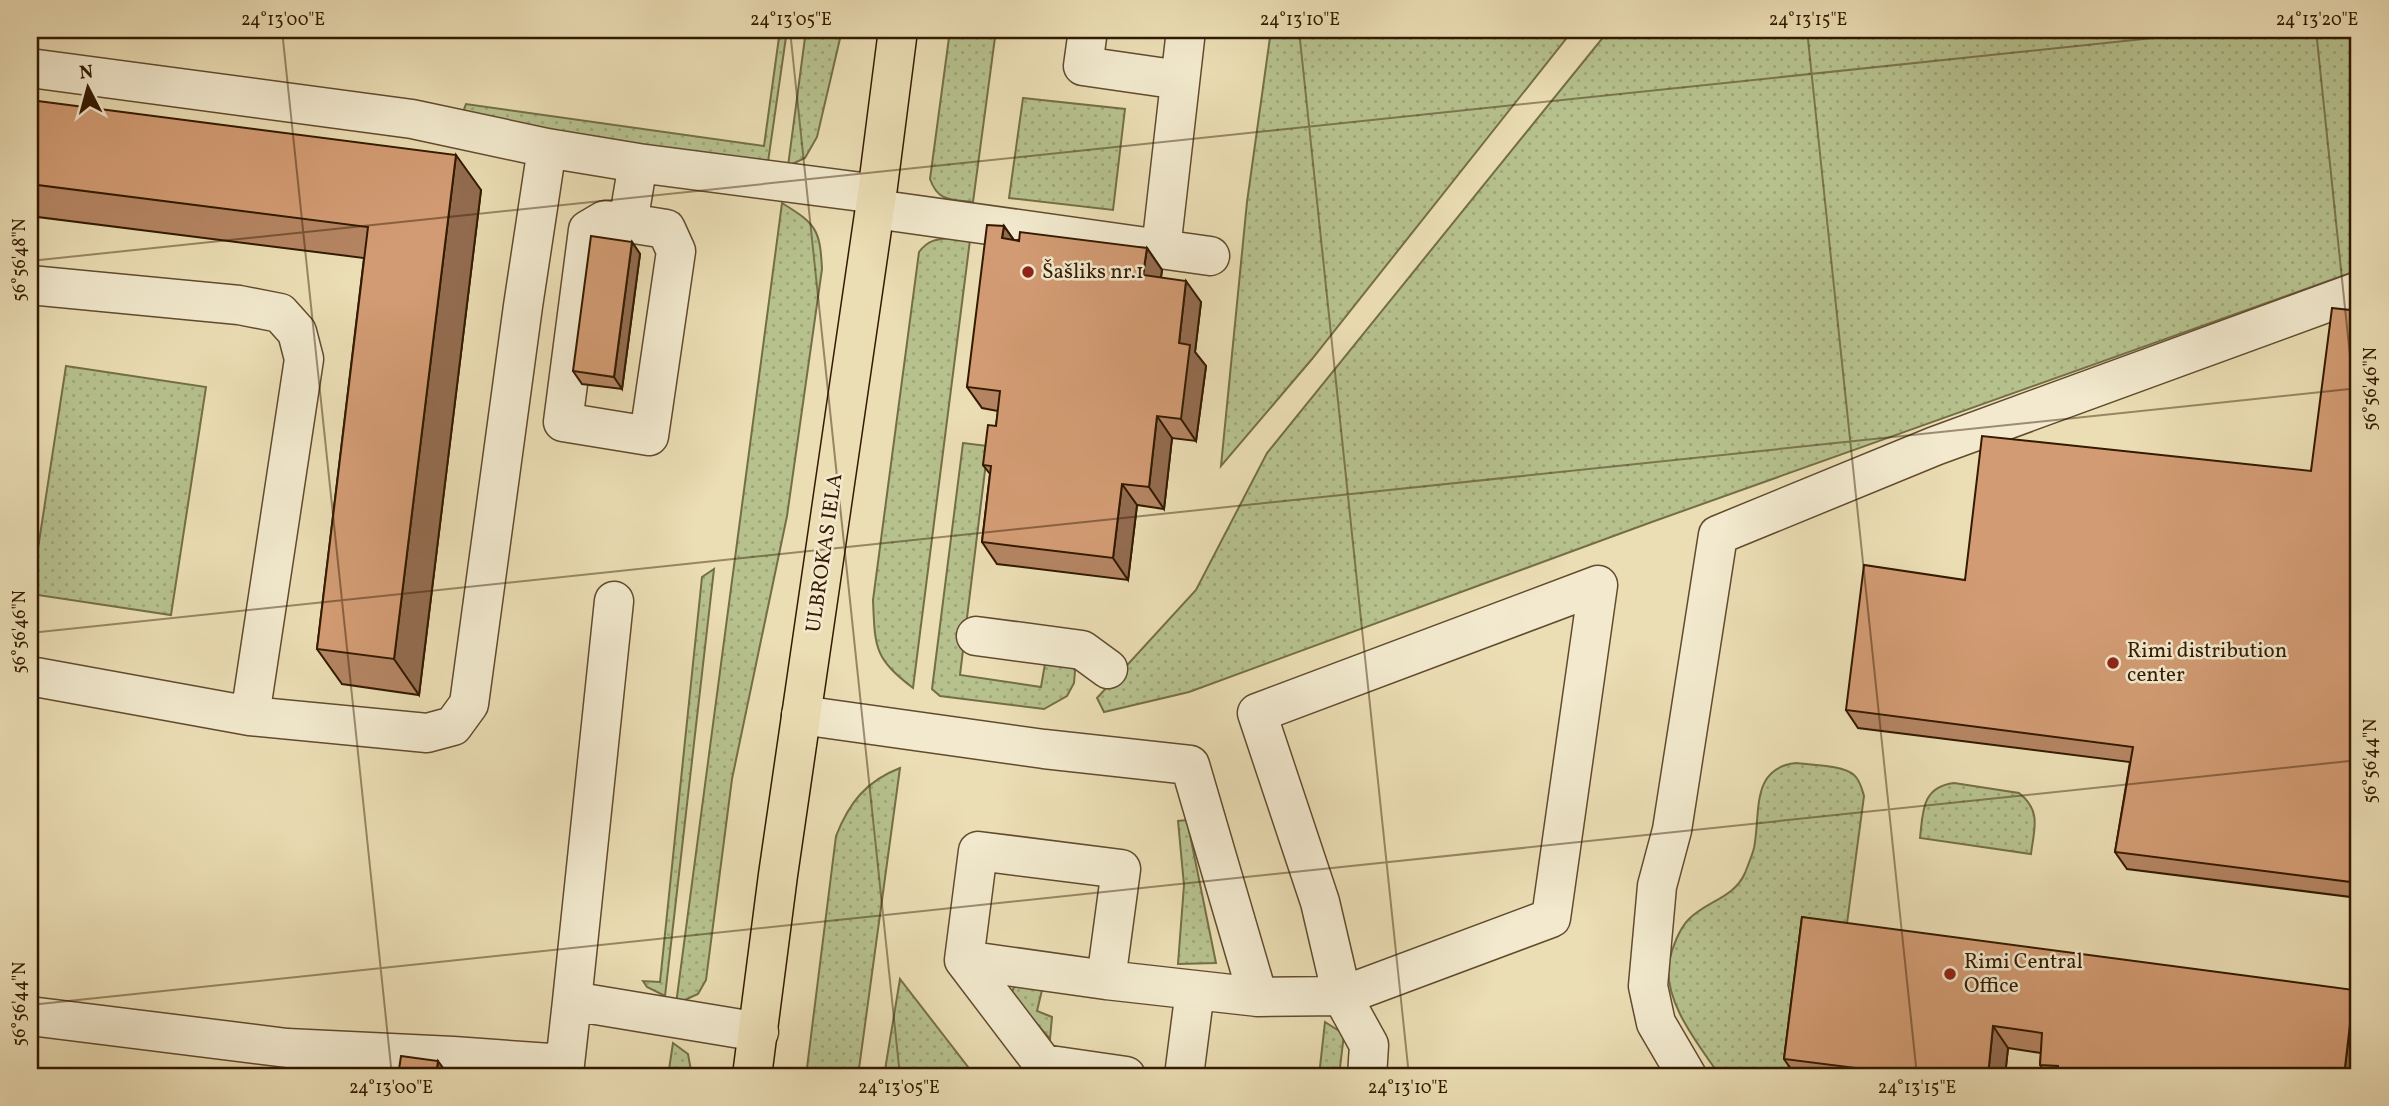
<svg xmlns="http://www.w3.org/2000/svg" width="2389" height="1106" font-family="Vollkorn,serif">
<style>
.grass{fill:url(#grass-dots);stroke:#746e47;stroke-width:2}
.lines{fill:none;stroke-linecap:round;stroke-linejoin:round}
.minor-casing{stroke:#614b2d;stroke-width:41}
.major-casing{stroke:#331a00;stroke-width:41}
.minor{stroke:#f2e9ce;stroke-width:38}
.major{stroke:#ebddb4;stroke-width:38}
.wall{fill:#b58563;stroke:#331a00;stroke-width:2}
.shaded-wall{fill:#936c50;stroke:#331a00;stroke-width:2}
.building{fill:#d29b73;stroke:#331a00;stroke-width:2}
.ticks{fill:none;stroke:#331a00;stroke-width:2;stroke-opacity:0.45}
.poi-dot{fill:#8f2418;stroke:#f2e9ce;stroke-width:2.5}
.labels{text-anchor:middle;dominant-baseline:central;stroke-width:5;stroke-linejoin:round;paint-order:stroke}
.poi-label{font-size:21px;fill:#331a00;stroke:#f2e9ce;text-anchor:start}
.street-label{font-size:21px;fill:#331a00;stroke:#f2e9ce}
.neatline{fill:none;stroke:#331a00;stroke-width:2.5}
.ticks-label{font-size:18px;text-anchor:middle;fill:#331a00}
</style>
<defs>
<pattern id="grass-dots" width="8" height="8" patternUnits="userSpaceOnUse" patternTransform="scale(1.75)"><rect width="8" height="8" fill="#b6c18e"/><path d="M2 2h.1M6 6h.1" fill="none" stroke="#9da579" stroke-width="1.8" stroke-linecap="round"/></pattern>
</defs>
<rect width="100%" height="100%" fill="#ebddb4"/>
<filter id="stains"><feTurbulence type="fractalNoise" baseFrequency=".00286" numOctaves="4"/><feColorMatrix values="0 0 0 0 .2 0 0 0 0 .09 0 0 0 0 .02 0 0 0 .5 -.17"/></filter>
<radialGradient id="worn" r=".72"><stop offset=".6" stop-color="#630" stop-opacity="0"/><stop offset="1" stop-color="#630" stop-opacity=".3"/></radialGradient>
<path class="grass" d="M 780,30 L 787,30 L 768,162 L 632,148 L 463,112 L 466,104 L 764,146 Z
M 806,30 L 842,30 L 817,137 L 805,158 L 788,166 Z
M 950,30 L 996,30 L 973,202 C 951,199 938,202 930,179 Z
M 1271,30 L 1573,30 L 1312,359 L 1221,466 L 1247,202 Z
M 1609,30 L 2359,30 L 2359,270 L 1649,523 L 1189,692 L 1104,712 L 1097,698 L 1196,590 L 1267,453 Z
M 1023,98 L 1125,109 L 1113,210 L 1009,198 Z
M 782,203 C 816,224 820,229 822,269 L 787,516 L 732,779 L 706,980 L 698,994 L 676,1004 Z
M 950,238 L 970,240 L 913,688 C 874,658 875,648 873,600 L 919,252 C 928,240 937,239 950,238 Z
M 66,366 L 206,387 L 171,615 L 31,594 Z
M 963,443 L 988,446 L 960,675 L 1041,687 L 1046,658 L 1071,662 L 1075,671 L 1074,683 L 1067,696 L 1044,709 L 940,696 L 932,689 Z
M 714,569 L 665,996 L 647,987 L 643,981 L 660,982 L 702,577 Z
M 1796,763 C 1811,765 1844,765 1854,775 C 1860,780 1862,789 1864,796 L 1846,931 L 1808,926 L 1787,1076 L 1720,1076 C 1699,1045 1663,1002 1669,962 C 1672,948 1679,929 1689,919 C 1707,901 1734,898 1745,873 C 1748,865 1752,856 1754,848 C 1761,813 1750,768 1796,763 Z
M 900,768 L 858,1076 L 806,1076 L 836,836 C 849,803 866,781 900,768 Z
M 1954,783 L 2019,793 C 2042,811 2034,829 2031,854 L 1920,838 C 1923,813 1921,787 1954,783 Z
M 1187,820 L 1216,963 L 1178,964 L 1184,885 L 1178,821 Z
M 900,979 L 975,1076 L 884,1076 Z
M 1043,986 L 1037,1011 L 1052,1017 L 1050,1039 L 1011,994 L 1014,987 Z
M 1325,1022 L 1344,1034 L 1339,1076 L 1319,1076 Z
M 673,1043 L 688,1054 L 692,1076 L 668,1076 Z"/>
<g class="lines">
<defs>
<path id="minor" d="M 1088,30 L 1083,66 L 1180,80
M 30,68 L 412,119 L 547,148 L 638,163 L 877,194
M 875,209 L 1210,256
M 628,223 L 605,220 L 588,230 L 563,422 L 649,436 L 676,251 L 666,229 L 628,223 L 638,163
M 1161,249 L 1186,30
M 30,285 L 239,305 L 280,313 L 297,332 L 304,359 L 250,716
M 1598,585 L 1551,918 L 1342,996 L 1320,902 L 1257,713 Z
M 976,636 L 1082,650 L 1108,669
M 30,676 L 250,716 L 427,733 L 453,726 L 469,704 L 523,306 L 547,148
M 801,715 L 1044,749 L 1190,765 L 1258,997 L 1342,996 L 1369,1045 L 1367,1076
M 964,960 L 1106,980 L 1258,997
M 1106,980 L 1121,869 L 978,851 L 964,960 L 1043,1064 L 1126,1076
M 572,1001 L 614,601
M 30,1016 L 287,1048 L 453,1056 L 565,1064 L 572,1001 L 759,1032
M 1184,1076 L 1195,990
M 1687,1076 L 1656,1023 L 1648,986 L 1657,886 L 1672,830 L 1718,535 L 1935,446 L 2359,291"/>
<path id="major" d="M 752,1076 L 778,875 L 877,194 L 898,30"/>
</defs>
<use href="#minor" class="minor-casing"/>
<use href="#major" class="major-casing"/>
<use href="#minor" class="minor"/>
<use href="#major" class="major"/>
</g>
<path class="wall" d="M 67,30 L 97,30 L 97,34 Z
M 30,100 L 481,190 L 419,695 L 342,684 L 317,649 L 364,258 L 30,216 Z
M 1004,226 L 1014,240 L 1147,248 L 1162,270 L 1161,277 L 1201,302 L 1195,352 L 1206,366 L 1196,441 L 1172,438 L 1164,509 L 1137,505 L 1128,580 L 997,564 L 982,542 L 990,474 L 983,465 L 996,426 L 998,411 L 982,408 L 967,387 Z
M 632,242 L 640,254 L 622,389 L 582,384 L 573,371 Z
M 2359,311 L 2359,898 L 2127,869 L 2115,852 L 2130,762 L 1858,728 L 1846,710 L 1965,580 L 2311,471 Z
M 1802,917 L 2359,1076 L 2048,1076 L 2040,1065 L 2041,1053 L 2008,1048 L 2005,1076 L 1796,1076 L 1784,1059 Z"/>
<path class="shaded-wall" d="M 456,155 L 481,190 L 419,695 L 394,659 Z
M 1004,226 L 1019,248 L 1002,238 Z
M 632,242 L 640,254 L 622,389 L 614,377 Z
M 1147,248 L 1162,270 L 1158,297 L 1143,275 Z
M 1186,281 L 1201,302 L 1195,352 L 1206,366 L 1196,441 L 1181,419 L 1179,343 Z
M 1157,416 L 1172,438 L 1164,509 L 1149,487 Z
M 1122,484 L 1137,505 L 1128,580 L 1113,558 Z
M 2354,990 L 2359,997 L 2359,1076 L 2344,1076 Z
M 1993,1026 L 2008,1048 L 2005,1076 L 1988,1076 Z
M 438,1061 L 449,1076 L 436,1076 Z"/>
<path class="building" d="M 30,100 L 456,155 L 394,659 L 317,649 L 368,227 L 30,184 Z
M 987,225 L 1004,226 L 1002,238 L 1019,241 L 1020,232 L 1147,248 L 1143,275 L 1186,281 L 1179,343 L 1190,345 L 1181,419 L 1157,416 L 1149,487 L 1122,484 L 1113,558 L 982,542 L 991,466 L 983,465 L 988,425 L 996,426 L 1000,391 L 967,387 Z
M 591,236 L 632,242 L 614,377 L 573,371 Z
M 2332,308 L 2359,311 L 2359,883 L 2115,852 L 2133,747 L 1846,710 L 1864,565 L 1965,580 L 1982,436 L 2311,471 Z
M 1802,917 L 2354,990 L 2344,1076 L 2058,1075 L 2058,1066 L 2040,1065 L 2042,1033 L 1993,1026 L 1988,1076 L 1919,1076 L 1784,1059 Z
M 401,1056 L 438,1061 L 436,1076 L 398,1076 Z"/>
<path class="ticks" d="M 282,30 L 392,1076M 790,30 L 900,1076M 1299,30 L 1409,1076M 1807,30 L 1917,1076M 2316,30 L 2359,442M 30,261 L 2229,30M 30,633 L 2359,388M 30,1005 L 2359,760"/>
<g class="poi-dot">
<circle cx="1028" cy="272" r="7"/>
<circle cx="2113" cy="663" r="7"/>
<circle cx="1950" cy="974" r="7"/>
</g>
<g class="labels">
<g class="poi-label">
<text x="1042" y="272">Šašliks nr.1</text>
<text x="2127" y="651">Rimi distribution<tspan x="2127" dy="24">center</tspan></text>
<text x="1964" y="962">Rimi Central<tspan x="1964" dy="24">Office</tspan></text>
</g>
<g class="street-label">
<text transform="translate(825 553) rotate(-82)">ULBROKAS IELA</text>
</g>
</g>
<rect width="2389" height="1106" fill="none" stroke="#ebddb4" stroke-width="77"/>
<g transform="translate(88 88) rotate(354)" stroke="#f2e9ce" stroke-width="5" paint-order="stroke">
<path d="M0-5L12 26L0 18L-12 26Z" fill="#331a00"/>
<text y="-10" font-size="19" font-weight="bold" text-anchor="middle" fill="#331a00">N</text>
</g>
<rect x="38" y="38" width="2312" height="1030" class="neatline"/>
<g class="ticks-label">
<text x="283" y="25">24°13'00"E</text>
<text x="791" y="25">24°13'05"E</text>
<text x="1300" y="25">24°13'10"E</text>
<text x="1808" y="25">24°13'15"E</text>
<text x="2317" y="25">24°13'20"E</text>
<text transform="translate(19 260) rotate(-90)" y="6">56°56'48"N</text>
<text transform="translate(2370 389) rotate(-90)" y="6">56°56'46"N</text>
<text transform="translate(19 632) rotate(-90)" y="6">56°56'46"N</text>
<text transform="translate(2370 761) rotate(-90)" y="6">56°56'44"N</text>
<text transform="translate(19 1004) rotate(-90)" y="6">56°56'44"N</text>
<text x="391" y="1093">24°13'00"E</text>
<text x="899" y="1093">24°13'05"E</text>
<text x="1408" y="1093">24°13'10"E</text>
<text x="1917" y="1093">24°13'15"E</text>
</g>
<rect width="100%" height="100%" filter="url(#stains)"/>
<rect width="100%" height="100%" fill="url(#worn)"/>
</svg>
